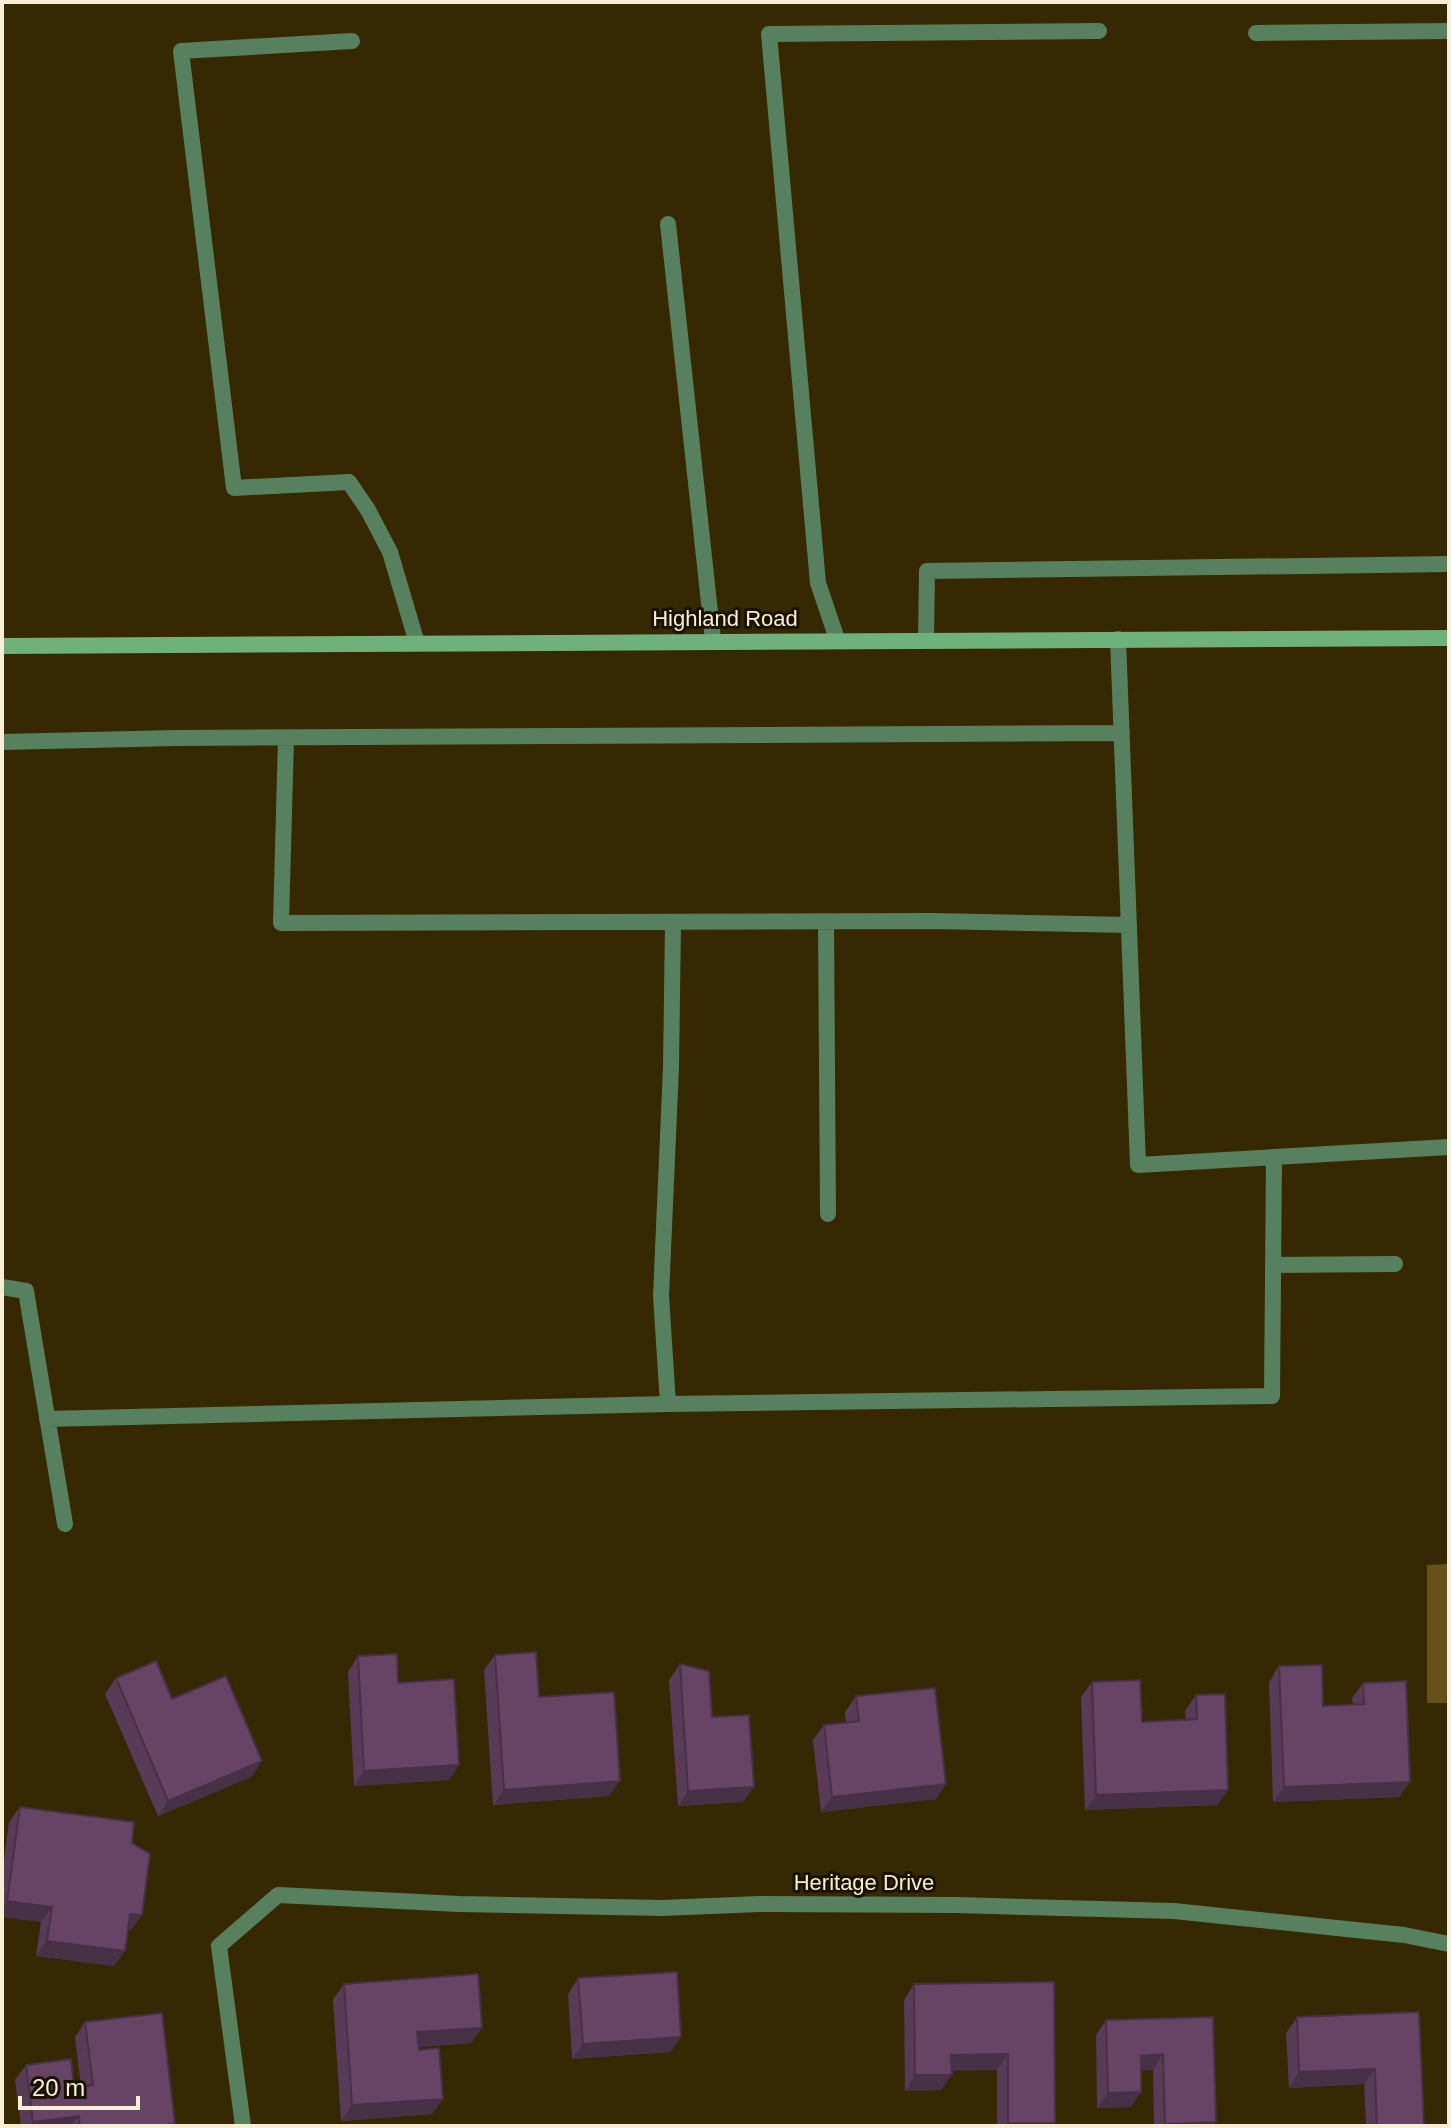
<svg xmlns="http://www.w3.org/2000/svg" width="1451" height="2128" font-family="Helvetica,sans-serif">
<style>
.pitch{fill:#655118}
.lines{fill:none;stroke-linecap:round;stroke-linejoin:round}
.lane{stroke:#57805e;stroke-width:16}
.street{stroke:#57805e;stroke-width:16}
.secondary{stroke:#6fb17a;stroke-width:16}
.wall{fill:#593a57}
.shaded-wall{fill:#483047}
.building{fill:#674465;stroke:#483047;stroke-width:2}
.labels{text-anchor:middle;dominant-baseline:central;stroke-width:6;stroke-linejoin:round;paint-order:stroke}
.street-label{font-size:22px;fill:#f9efd6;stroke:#191201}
</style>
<rect width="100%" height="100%" fill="#352803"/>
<path class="pitch" d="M 1449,1564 L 1449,1703 L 1427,1703 L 1427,1565 Z"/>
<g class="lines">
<path class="lane" d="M 1256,33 L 1449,31
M 352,41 L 181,51 L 234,488 L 349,482 L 368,510 L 390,552 L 417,643
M 668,224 L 713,640
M 837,639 L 818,583 L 769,34 L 1099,31
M 926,639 L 927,571 L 1449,564
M 1118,639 L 1138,1165 L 1449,1147
M 286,738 L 281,923 L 933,921 L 1129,925
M 2,742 L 176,738 L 1122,733
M 826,922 L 828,1214
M 1273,1265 L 1395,1264
M 2,1287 L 26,1291 L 65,1524
M 668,1404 L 661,1296 L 671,1067 L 673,924
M 47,1419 L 668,1404 L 1272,1396 L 1274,1157"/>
<path class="street" d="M 243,2126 L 219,1946 L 278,1895 L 459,1904 L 662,1908 L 760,1904 L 955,1905 L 1174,1911 L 1404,1935 L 1449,1944"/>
<path class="secondary" d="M 2,646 L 1449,638"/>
</g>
<path class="wall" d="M 495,1655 L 539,1697 L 609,1796 L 493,1805 L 484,1670 Z
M 358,1656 L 398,1683 L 459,1765 L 449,1780 L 354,1786 L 348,1672 Z
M 680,1664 L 712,1717 L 743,1802 L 678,1806 L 669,1680 Z
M 1279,1666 L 1323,1706 L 1353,1705 L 1352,1698 L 1363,1683 L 1399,1797 L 1273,1802 L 1269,1682 Z
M 116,1678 L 262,1761 L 251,1777 L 158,1816 L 105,1694 Z
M 1092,1682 L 1142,1722 L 1186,1720 L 1185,1711 L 1196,1695 L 1228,1790 L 1217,1805 L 1085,1810 L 1081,1697 Z
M 856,1696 L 936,1799 L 821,1812 L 813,1740 L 824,1725 L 846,1722 L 845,1712 Z
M 20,1807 L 132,1843 L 131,1930 L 128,1930 L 114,1966 L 36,1956 L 41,1922 L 2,1917 L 2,1875 L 9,1822 Z
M 578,1978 L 681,2037 L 670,2052 L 572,2059 L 568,1994 Z
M 1054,1982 L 1053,2126 L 997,2126 L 997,2070 L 952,2070 L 941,2090 L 905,2091 L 904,2000 L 914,1984 Z
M 344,1984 L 471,2043 L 419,2047 L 432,2114 L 341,2121 L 333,1999 Z
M 1419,2012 L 1424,2126 L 1366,2126 L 1364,2084 L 1289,2088 L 1286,2033 L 1297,2017 Z
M 1213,2017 L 1216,2122 L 1213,2126 L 1154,2126 L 1153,2070 L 1141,2070 L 1131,2107 L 1097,2108 L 1096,2035 L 1106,2020 Z
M 85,2022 L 175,2124 L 173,2126 L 21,2126 L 15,2080 L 26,2065 L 74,2088 L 81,2087 L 75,2037 Z"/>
<path class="shaded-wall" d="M 262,1761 L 251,1777 L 158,1816 L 168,1801 Z
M 459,1765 L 449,1780 L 354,1786 L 364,1771 Z
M 620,1781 L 609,1796 L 493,1805 L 504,1790 Z
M 1410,1782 L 1399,1797 L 1273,1802 L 1284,1787 Z
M 946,1784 L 936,1799 L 821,1812 L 832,1797 Z
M 754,1787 L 743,1802 L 678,1806 L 688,1791 Z
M 1228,1790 L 1217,1805 L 1085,1810 L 1096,1795 Z
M 7,1901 L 52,1907 L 41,1922 L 2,1917 L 2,1909 Z
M 130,1914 L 142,1915 L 131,1930 L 119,1929 Z
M 47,1941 L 125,1951 L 114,1966 L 36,1956 Z
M 482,2028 L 471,2043 L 407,2048 L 417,2032 Z
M 681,2037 L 670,2052 L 572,2059 L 583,2044 Z
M 1008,2054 L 997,2070 L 941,2071 L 951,2055 Z
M 1163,2054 L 1153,2070 L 1130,2071 L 1141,2056 Z
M 1375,2069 L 1364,2084 L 1289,2088 L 1299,2072 Z
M 915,2075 L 952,2075 L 941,2090 L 905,2091 Z
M 1141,2092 L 1131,2107 L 1097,2108 L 1108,2093 Z
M 443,2099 L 432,2114 L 341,2121 L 352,2105 Z
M 79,2116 L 71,2126 L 30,2126 L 33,2122 Z
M 1216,2122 L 1213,2126 L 1164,2126 L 1165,2124 Z
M 1008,2123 L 1055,2123 L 1053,2126 L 1006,2126 Z"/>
<path class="building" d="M 536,1652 L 539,1697 L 614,1692 L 620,1781 L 504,1790 L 495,1655 Z
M 397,1654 L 398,1683 L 454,1679 L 459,1765 L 364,1771 L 358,1656 Z
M 156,1661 L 172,1699 L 226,1676 L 262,1761 L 168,1801 L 116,1678 Z
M 680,1664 L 709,1671 L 712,1717 L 749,1715 L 754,1787 L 688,1791 Z
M 1322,1665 L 1323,1706 L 1364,1704 L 1363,1683 L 1406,1681 L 1410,1782 L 1284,1787 L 1279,1666 Z
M 1140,1680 L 1142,1722 L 1197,1719 L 1196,1695 L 1225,1694 L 1228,1790 L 1096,1795 L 1092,1682 Z
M 935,1688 L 946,1784 L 832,1797 L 824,1725 L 859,1721 L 856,1696 Z
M 20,1807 L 134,1822 L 132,1843 L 150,1854 L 142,1915 L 130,1914 L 125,1951 L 47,1941 L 52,1907 L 7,1901 Z
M 677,1972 L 681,2037 L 583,2044 L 578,1978 Z
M 478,1974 L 482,2028 L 417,2032 L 419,2050 L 439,2048 L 443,2099 L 352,2105 L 344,1984 Z
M 1054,1982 L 1055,2123 L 1008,2123 L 1008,2054 L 951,2055 L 952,2075 L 915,2075 L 914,1984 Z
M 1419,2012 L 1424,2126 L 1377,2126 L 1375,2069 L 1299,2072 L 1297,2017 Z
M 162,2013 L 175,2124 L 157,2126 L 80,2126 L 79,2116 L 33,2122 L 26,2065 L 71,2059 L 74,2088 L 93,2085 L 85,2022 Z
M 1213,2017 L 1216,2122 L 1165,2124 L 1163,2054 L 1141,2056 L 1141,2092 L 1108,2093 L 1106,2020 Z"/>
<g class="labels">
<g class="street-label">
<text x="725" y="618">Highland Road</text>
<text x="864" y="1882">Heritage Drive</text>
</g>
</g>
<rect width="1451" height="2128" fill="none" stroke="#f9efd6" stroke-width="8"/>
<path d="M20 2096v12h118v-12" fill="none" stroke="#f9efd6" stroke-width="4"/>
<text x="32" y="2096" font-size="24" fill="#f9efd6" stroke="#191201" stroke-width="6" paint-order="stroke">20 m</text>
</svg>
